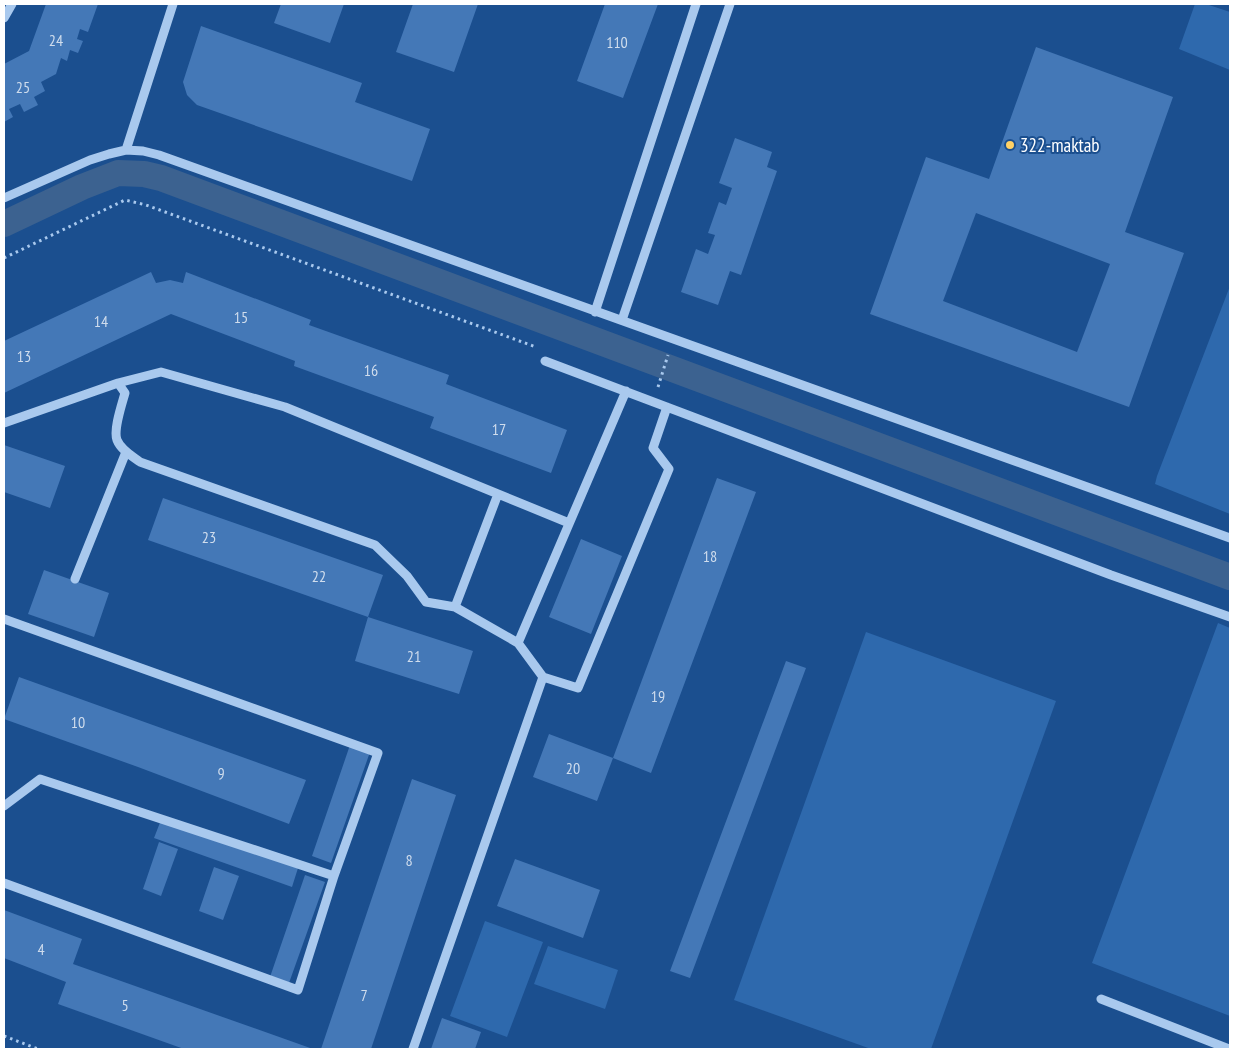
<svg xmlns="http://www.w3.org/2000/svg" width="1234" height="1053" font-family="'PT Sans Narrow',sans-serif">
<style>
.green{fill:#2e69ad}
.lines{fill:none;stroke-linecap:round;stroke-linejoin:round}
.canal{stroke:#3c6290;stroke-width:26}
.building{fill:#4478b7;fill-rule:evenodd}
.path{stroke:#a9c9ee;stroke-width:3;stroke-dasharray:2.5 4;stroke-linecap:butt}
.minor{stroke:#a9c9ee;stroke-width:9}
.poi-dot{fill:#ffd166;stroke:#1b4f8f;stroke-width:2}
.labels{text-anchor:middle;dominant-baseline:central;stroke-width:4;stroke-linejoin:round;paint-order:stroke}
.number-label{font-size:16px;fill:#d0dded}
.poi-label{font-size:19px;fill:#fff;stroke:#1b4f8f;text-anchor:start}
</style>
<rect width="100%" height="100%" fill="#1b4f8f"/>
<path class="green" d="M 1195,4 L 1206,4 L 1230,12 L 1230,70 L 1179,49 Z
M 1230,286 L 1230,514 L 1155,484 L 1157,476 Z
M 1218,623 L 1230,628 L 1230,1016 L 1092,963 Z
M 866,632 L 1056,701 L 931,1049 L 871,1049 L 734,1000 Z
M 485,921 L 543,942 L 507,1037 L 450,1016 Z
M 548,946 L 618,970 L 605,1009 L 534,984 Z"/>
<g class="lines">
<path class="canal" d="M 4,224 L 82,187 L 118,173 L 144,174 L 161,178 L 1230,577"/>
</g>
<path class="building" d="M 46,4 L 98,4 L 88,32 L 80,29 L 77,39 L 83,41 L 78,53 L 70,50 L 67,61 L 61,58 L 56,74 L 41,82 L 45,91 L 34,97 L 38,105 L 24,112 L 20,104 L 9,109 L 13,117 L 4,122 L 4,64 L 29,51 Z
M 281,4 L 344,4 L 330,43 L 274,23 Z
M 413,4 L 478,4 L 454,72 L 396,52 Z
M 605,4 L 658,4 L 623,98 L 577,81 Z
M 201,26 L 362,83 L 355,102 L 430,129 L 412,181 L 197,105 L 187,95 L 183,82 Z
M 1036,47 L 1173,97 L 1125,232 L 1184,253 L 1129,407 L 870,314 L 926,157 L 989,179 ZM 976,213 L 1110,264 L 1077,352 L 943,301 Z
M 735,138 L 772,152 L 767,167 L 777,171 L 741,275 L 730,271 L 718,305 L 681,292 L 696,249 L 708,254 L 715,235 L 708,233 L 719,202 L 726,205 L 732,188 L 719,183 Z
M 151,272 L 156,283 L 170,280 L 183,283 L 186,272 L 311,320 L 309,325 L 449,375 L 446,384 L 567,430 L 551,473 L 430,428 L 434,417 L 294,366 L 295,361 L 171,314 L 4,393 L 4,341 Z
M 4,445 L 65,466 L 50,508 L 4,492 Z
M 717,478 L 756,492 L 651,773 L 613,758 L 597,801 L 533,777 L 549,734 L 613,758 Z
M 163,498 L 383,575 L 368,617 L 148,540 Z
M 581,539 L 622,556 L 591,634 L 549,617 Z
M 44,570 L 109,593 L 94,637 L 28,614 Z
M 368,617 L 473,651 L 459,694 L 355,661 Z
M 786,661 L 806,668 L 690,978 L 670,971 Z
M 19,677 L 306,780 L 289,824 L 138,767 L 4,719 Z
M 350,745 L 370,752 L 331,863 L 312,856 Z
M 412,779 L 456,795 L 371,1049 L 321,1049 Z
M 161,820 L 298,868 L 292,887 L 154,838 Z
M 159,842 L 178,849 L 161,896 L 143,889 Z
M 515,859 L 600,890 L 583,938 L 497,906 Z
M 214,867 L 239,876 L 223,920 L 199,911 Z
M 305,875 L 325,882 L 289,983 L 270,977 Z
M 4,910 L 82,939 L 73,964 L 313,1049 L 184,1049 L 58,1004 L 66,982 L 4,958 Z
M 442,1018 L 481,1032 L 475,1049 L 431,1049 Z"/>
<g class="lines">
<path class="path" d="M 4,258 L 125,200 L 146,205 L 536,347
M 658,387 L 668,355
M 4,1036 L 38,1049"/>
<path class="minor" d="M 4,18 L 12,4
M 126,150 L 173,4
M 4,198 L 90,160 L 109,154 L 126,150 L 143,151 L 159,155 L 1230,538
M 595,312 L 696,4
M 622,320 L 730,4
M 545,361 L 1111,575 L 1230,617
M 118,383 L 125,393 C 122,404 113,430 117,440 C 121,450 132,456 140,462 L 375,545 L 407,576 L 426,602 L 455,607 L 518,643
M 4,423 L 118,383 L 161,372 L 285,407 L 569,523
M 75,579 L 126,452
M 455,607 L 498,494
M 4,619 L 378,753 L 334,876
M 543,677 L 578,688 L 669,469 L 653,448 L 667,407
M 4,806 L 40,779 L 334,876 L 298,990 L 4,883
M 1101,999 L 1229,1049
M 413,1049 L 543,677 L 518,643 L 626,391"/>
</g>
<circle class="poi-dot" cx="1010" cy="145" r="5"/>
<g class="labels">
<g class="number-label">
<text x="56" y="40">24</text>
<text x="617" y="42">110</text>
<text x="23" y="87">25</text>
<text x="241" y="317">15</text>
<text x="101" y="321">14</text>
<text x="24" y="356">13</text>
<text x="371" y="370">16</text>
<text x="499" y="429">17</text>
<text x="209" y="537">23</text>
<text x="710" y="556">18</text>
<text x="319" y="576">22</text>
<text x="414" y="656">21</text>
<text x="658" y="696">19</text>
<text x="78" y="722">10</text>
<text x="573" y="768">20</text>
<text x="221" y="773">9</text>
<text x="409" y="860">8</text>
<text x="41" y="949">4</text>
<text x="364" y="995">7</text>
<text x="125" y="1005">5</text>
</g>
<g class="poi-label">
<text x="1020" y="145">322-maktab</text>
</g>
</g>
<rect width="1234" height="1053" fill="none" stroke="#ffffff" stroke-width="10"/>
</svg>
